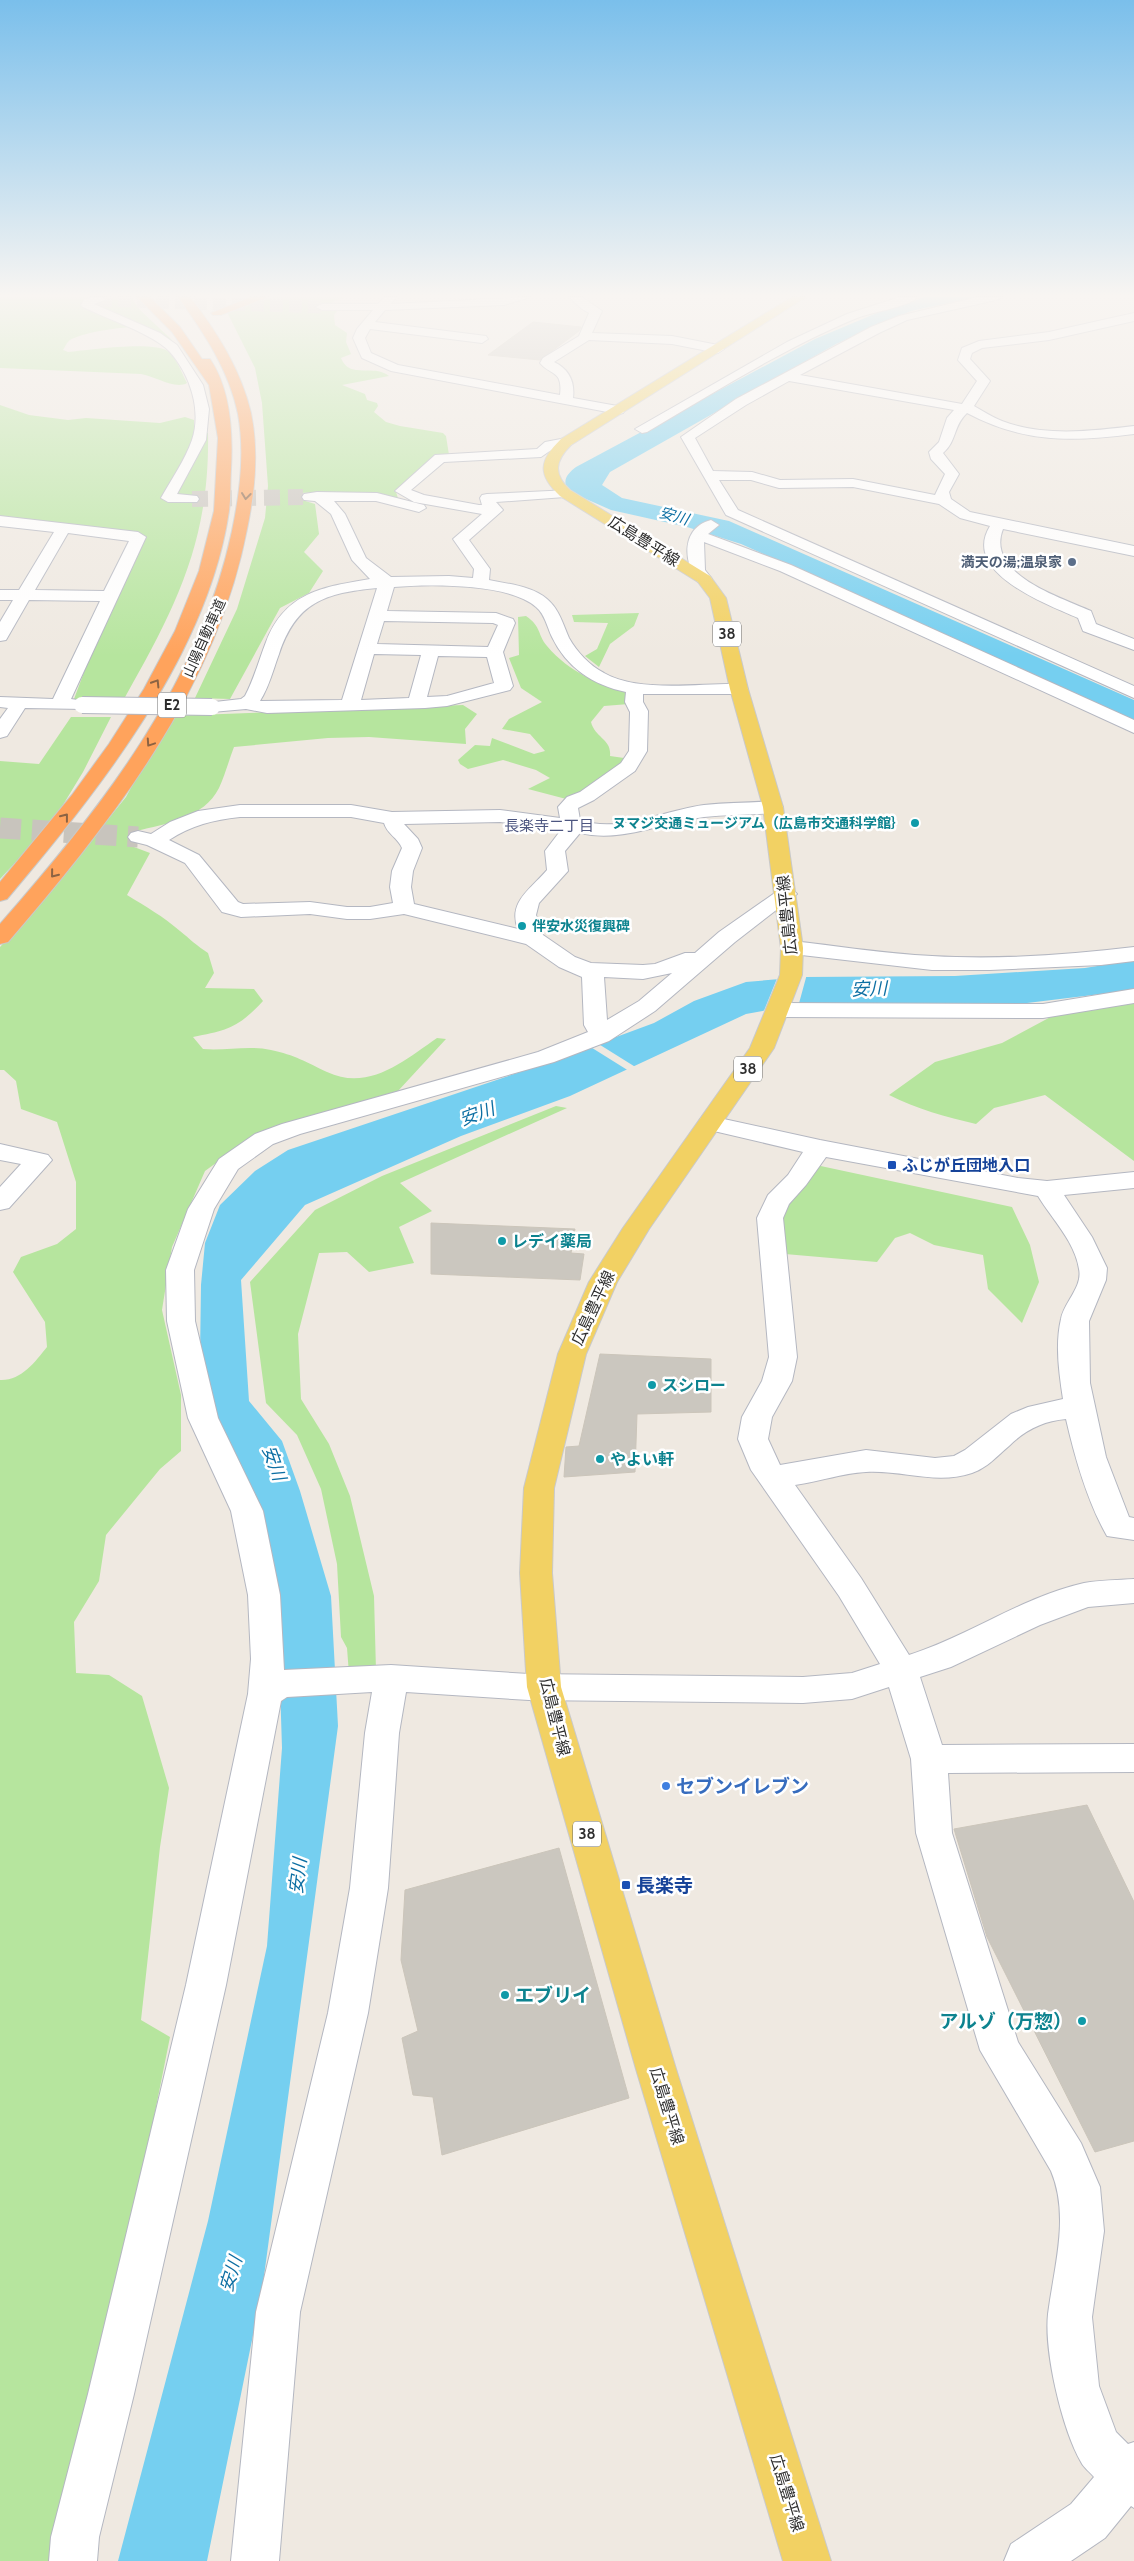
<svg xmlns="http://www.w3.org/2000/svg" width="1134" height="2561" font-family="Cabin,'Noto Sans JP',sans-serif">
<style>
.green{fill:#b6e59e}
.water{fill:#75cff0}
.pier{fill:#efe9e1}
.building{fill:#cbc7bf;stroke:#cbc5ba}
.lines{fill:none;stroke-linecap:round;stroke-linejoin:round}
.minor-tunnel-far2{stroke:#c8c4bd;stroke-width:13;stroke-dasharray:13 6;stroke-linecap:butt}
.minor-tunnel-far1{stroke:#c8c4bd;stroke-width:16;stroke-dasharray:16 8;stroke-linecap:butt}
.minor-tunnel{stroke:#c8c4bd;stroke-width:21;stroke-dasharray:21 11;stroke-linecap:butt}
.minor-casing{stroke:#b4b7c1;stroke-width:2}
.major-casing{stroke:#c9c9c9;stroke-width:2}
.highway-casing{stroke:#c9c9c9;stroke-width:2}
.minor{fill:#fff;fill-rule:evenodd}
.major{fill:#f2d163;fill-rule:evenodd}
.highway{fill:#ffa35c;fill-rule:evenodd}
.minor-bridge-casing{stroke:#b4b7c1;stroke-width:18;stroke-linecap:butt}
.minor-bridge{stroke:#fff;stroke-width:16}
.oneway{stroke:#8c6343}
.service-dot{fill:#5c6f8a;stroke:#fff;stroke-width:2}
.culture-dot{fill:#0f9aa8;stroke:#fff;stroke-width:2}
.transit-dot{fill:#1a4fb4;stroke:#fff;stroke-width:2}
.shop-dot{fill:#3f7fe0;stroke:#fff;stroke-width:2}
.labels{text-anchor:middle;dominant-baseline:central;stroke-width:5;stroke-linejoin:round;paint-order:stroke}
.far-service-label{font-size:14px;font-weight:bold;fill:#4e5e75;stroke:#fff;text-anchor:end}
.far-street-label{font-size:14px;fill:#2e2e2e;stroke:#fff}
.far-culture-label{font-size:14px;font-weight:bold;fill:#0d838f;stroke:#fff;text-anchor:end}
.far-water-label{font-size:15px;font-style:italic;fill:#0d6fa3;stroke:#fff}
.shield{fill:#fff;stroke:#6d6d6d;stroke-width:1}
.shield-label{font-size:15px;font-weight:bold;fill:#2e2e2e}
.far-neighbourhood-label{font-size:15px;fill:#4d5680;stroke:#fff}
.street-label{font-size:16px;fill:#2e2e2e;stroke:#fff}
.transit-label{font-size:16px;font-weight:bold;fill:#164399;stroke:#fff;text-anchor:start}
.culture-label{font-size:16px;font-weight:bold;fill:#0d838f;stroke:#fff;text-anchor:start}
.water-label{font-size:18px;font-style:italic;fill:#0d6fa3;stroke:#fff}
.near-shop-label{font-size:19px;font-weight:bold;fill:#366cbe;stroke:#fff;text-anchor:start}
.near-transit-label{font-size:19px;font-weight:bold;fill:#164399;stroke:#fff;text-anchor:start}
.near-culture-label{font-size:19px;font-weight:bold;fill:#0d838f;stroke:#fff;text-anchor:start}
</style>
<rect width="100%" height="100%" fill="#efe9e1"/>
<path class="green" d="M 0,297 L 131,297 L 141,311 L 172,340 C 162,339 157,331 148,328 C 134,324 82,332 70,340 C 67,342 65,347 63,350 L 68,352 C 88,350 155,340 169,352 C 177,359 182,374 187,383 C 175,390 155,376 141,374 L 0,368 Z
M 273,297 L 346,297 L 334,301 L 327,306 L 338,310 L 334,315 L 335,325 L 347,333 L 346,342 L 351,354 L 341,358 C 350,380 373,363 389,376 L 342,385 L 365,394 L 367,400 L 377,403 L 378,406 L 374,412 L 386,422 L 400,426 L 443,433 L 446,436 L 449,455 L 407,481 L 396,492 L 398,498 L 333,492 L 296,493 L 299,499 L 315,504 L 319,534 L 304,552 L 323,571 L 309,593 L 280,608 L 230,699 L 195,698 L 237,609 L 265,518 L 268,486 L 262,403 L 255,368 L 227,312 Z
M 0,405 L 29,415 L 68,420 L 86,418 L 160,423 L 185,417 L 194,420 L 194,434 L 208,433 C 210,541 176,607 124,699 L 74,699 L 112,597 L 142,537 L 0,521 Z
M 639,613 L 634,626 L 610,644 L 599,667 L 585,656 L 597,649 L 608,623 L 574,622 L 572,615 Z
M 526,616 C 542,627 537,634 547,646 C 570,673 598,684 630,692 L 629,704 L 604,706 L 591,722 C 595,738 612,739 610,756 L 624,758 L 620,766 L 570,800 L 528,789 L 550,778 L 536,770 L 503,760 L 468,769 L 460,764 L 458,760 L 475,745 L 490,746 L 492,738 L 534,754 L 545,751 L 530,734 L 502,729 L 509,719 L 542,702 L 521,688 L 509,658 L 519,655 L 518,617 Z
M 463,705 L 477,714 L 465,729 L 466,744 L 369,737 L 328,738 L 234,747 C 229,760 225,775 219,788 C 204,818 166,824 136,831 L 131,840 L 134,847 L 150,853 L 127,895 C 145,906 164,917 180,931 C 190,939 197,946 208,953 L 214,973 L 205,988 L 254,989 L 263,1001 C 238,1028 228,1030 193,1037 L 203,1049 C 226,1051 248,1045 271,1050 C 295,1055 306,1062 327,1072 C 369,1092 405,1060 437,1038 L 446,1039 L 398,1091 L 289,1122 L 249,1139 L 205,1171 L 172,1247 L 162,1310 L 181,1395 L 181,1451 L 160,1469 L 106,1535 L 99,1581 L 74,1622 L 76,1673 L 109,1675 L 142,1696 L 169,1788 L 160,1847 L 141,2020 L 170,2037 L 133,2222 L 52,2561 L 0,2561 L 0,1380 C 21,1381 35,1362 47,1347 L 45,1322 L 13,1272 L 21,1257 L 57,1244 L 76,1229 L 76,1182 L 57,1122 L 21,1109 L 16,1081 L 4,1070 L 0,1070 L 0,947 L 48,894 L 126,797 L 170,716 Z
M 71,717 L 111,717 L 83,772 L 52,823 L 0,879 L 0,761 L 39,764 Z
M 1134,999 L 1134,1161 L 1045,1095 L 994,1108 L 976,1124 C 946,1117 917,1109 889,1095 L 935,1062 L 1002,1043 L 1058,1013 Z
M 556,1106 L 567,1108 L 400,1183 L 432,1211 L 399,1227 L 414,1263 L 369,1272 L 347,1252 L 319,1253 L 298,1334 L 301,1399 L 329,1444 L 350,1496 L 374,1596 L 376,1671 L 349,1674 L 347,1648 L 341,1637 L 337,1564 L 321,1489 L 297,1435 L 266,1403 L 250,1282 L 315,1210 L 382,1176 Z
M 816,1165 L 1012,1207 L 1030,1245 L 1039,1282 L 1022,1323 L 988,1289 L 983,1255 L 934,1245 L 910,1233 L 895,1238 L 877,1262 L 785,1254 L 779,1224 L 784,1207 Z"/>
<path class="water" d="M 925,297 L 976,297 L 911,311 L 836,344 L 610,472 L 602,485 L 622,498 L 729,521 L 1134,700 L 1134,721 L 741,544 L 687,527 L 611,510 L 568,491 C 562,480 567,474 576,467 L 815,339 L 884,310 Z
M 1134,960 L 1134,990 L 1027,1003 L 805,1003 L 746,1014 L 570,1096 L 461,1136 L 305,1205 L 241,1280 L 249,1401 L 282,1441 L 300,1491 L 331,1596 L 338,1726 L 262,2291 L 207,2561 L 118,2561 L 208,2221 L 267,1946 L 282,1748 L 277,1591 L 219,1423 L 200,1357 L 201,1285 L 205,1243 L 220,1205 L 255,1171 L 288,1150 L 535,1067 L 654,1023 L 694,1001 L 746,982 L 804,977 L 955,976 L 1085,968 Z"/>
<path class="pier" d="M 807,974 L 798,1007 L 763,1013 L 778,976 Z
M 597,1043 L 637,1068 L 629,1071 L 589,1046 Z"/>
<path class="building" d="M 533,322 L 581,327 L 579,331 L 540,360 L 488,355 Z
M 431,1223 L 575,1229 L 571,1253 L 584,1254 L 580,1280 L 431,1274 Z
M 600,1354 L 711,1359 L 711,1412 L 637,1414 L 635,1472 L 564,1477 L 566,1447 L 579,1446 Z
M 1087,1805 L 1134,1902 L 1134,2141 L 1095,2152 L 987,1937 L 954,1829 Z
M 559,1848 L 629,2098 L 442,2155 L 433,2097 L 413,2095 L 402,2038 L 418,2031 L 401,1960 L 405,1890 Z"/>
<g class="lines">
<path class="minor-tunnel-far2" d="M 99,300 L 322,307"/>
<path class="minor-tunnel-far1" d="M 192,499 L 303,497"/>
<path class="minor-tunnel" d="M 0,828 L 138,837"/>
<defs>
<path id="minor" d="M 94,297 L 103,298 L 105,300 L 94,304 L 160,333 L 177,345 L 203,385 L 209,409 L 206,440 L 177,494 L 197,496 L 199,499 L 197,502 L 168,502 L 161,498 C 171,480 185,460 192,440 C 202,410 190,374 169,351 C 153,334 105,318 83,307 L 81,305 L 85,299 Z
M 384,297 L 396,297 L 391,304 L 531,297 L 504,305 L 385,310 L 375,322 L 486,336 L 488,339 L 482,343 L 370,329 L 365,338 L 371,353 L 398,365 L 560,395 C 563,370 551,376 540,363 L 543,358 L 579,336 L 589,313 L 582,309 L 569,297 L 582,297 L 602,311 L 592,333 L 672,336 L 718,345 L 724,349 L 718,353 L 672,344 L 589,340 L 554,362 C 569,369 575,382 573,398 L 623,407 L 625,410 L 623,413 L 618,414 L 391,371 L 362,358 L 353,338 L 357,329 L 373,310 L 322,310 L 316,307 L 322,304 L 378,304 Z
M 900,297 L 918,297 C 908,307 872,312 857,318 C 784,348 715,392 647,432 L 642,433 L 635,429 L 787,342 L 847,314 Z
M 978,297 L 1002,297 L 996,300 L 907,320 L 879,333 L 800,375 L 962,404 L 977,381 L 958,360 L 962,348 L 979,341 L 1049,332 L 1134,313 L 1134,321 L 1049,340 L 982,348 L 972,353 L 970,359 L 990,381 L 974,406 C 983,411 992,417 1002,421 C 1043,437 1092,431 1134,426 L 1134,434 C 1071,442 1024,443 967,413 C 953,426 957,441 943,453 L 959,474 L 949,492 L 951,499 L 970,512 L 1134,546 L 1134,556 L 1003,529 C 985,574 1060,597 1091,611 L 1096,624 L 1134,639 L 1134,650 L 1083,631 L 1078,618 C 1047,604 961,573 990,526 L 960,518 L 939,504 L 853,487 L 779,488 L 751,480 L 719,480 L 738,510 L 1134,686 L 1134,698 L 726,515 L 681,437 L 736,399 L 871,327 L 899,316 ZM 789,381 L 954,410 L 947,418 L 939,442 L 929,452 L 931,459 L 945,474 L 935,495 L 853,479 L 780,480 L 752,472 L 713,471 L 695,438 L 746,405 Z
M 566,438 L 571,439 L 573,442 L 571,445 L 554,448 L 541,457 L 444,462 L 411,490 L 424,495 L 479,505 L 482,505 L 480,498 L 482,495 L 487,494 L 570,490 L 572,493 L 565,497 L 496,502 L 503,510 L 469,540 L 490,569 L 489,580 C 508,584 532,586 547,599 C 559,609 563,624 569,638 C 577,652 589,665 604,673 C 639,693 699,683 739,684 L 745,685 L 748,689 L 745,693 L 739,694 L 643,694 L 643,702 L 648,711 L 647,751 L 635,771 L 594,800 L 578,808 L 580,820 C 619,834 665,810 704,805 C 727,802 750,803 773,801 L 780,803 L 783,807 L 780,811 L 773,813 C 750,815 727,814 704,817 C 663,822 622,843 580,833 L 565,851 L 568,871 L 539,903 L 536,915 L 539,925 L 543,935 L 575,957 L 591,963 L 643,965 L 655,964 L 685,953 L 695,953 L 719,932 L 779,890 L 786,888 L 793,890 L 797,894 L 735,942 L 655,1011 L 609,1041 L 554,1062 L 300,1134 L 273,1144 L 238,1169 L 214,1209 L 194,1270 L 195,1321 L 218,1418 L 263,1511 L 280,1595 L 284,1670 L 391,1665 L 529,1674 L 803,1677 L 852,1673 L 880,1664 L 839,1596 L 751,1470 L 738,1439 L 742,1417 L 762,1381 L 769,1357 L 757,1218 L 768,1195 L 788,1175 L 803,1152 L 701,1128 L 698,1123 L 701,1118 L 710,1116 L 820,1140 L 1018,1178 L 1047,1181 L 1134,1172 L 1134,1188 L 1064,1195 L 1092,1237 L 1107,1268 L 1106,1280 L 1089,1321 L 1090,1383 L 1106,1457 L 1129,1517 L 1134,1518 L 1134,1540 L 1107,1536 C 1087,1501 1075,1458 1066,1419 C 1043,1421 1025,1430 1009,1446 C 997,1456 987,1468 972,1473 C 936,1485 903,1470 866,1472 C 842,1473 819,1482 795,1485 L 861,1578 L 909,1655 C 969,1636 1022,1597 1084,1583 C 1100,1580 1118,1580 1134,1579 L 1134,1603 L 1088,1607 L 1040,1625 L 951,1667 L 920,1677 L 942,1745 L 1134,1744 L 1134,1772 L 948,1773 L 952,1833 L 1018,2042 L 1081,2143 L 1100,2187 L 1104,2231 L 1092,2317 L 1099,2386 L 1116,2432 L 1128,2444 L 1134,2442 L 1134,2508 L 1131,2506 L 1105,2538 L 1071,2561 L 1004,2561 L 1011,2544 L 1071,2504 L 1094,2477 C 1090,2472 1084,2468 1081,2462 C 1062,2429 1044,2352 1048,2314 C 1054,2267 1070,2216 1051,2171 L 980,2050 L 916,1833 L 911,1759 L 889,1687 L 852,1699 L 803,1703 L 529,1700 L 406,1692 L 399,1733 L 388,1888 L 368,2013 L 300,2312 L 279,2561 L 231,2561 L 256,2312 L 328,2013 L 350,1888 L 365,1733 L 372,1692 L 287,1697 L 281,1701 L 226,1985 L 134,2394 L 99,2537 L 97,2561 L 49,2561 L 51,2537 L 88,2394 L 186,1985 L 248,1694 L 251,1659 L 248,1595 L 231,1511 L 188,1418 L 167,1321 L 166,1270 L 188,1209 L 219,1159 L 255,1134 L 282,1124 L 538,1052 L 588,1032 L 584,1025 L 582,977 L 559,967 L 526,944 L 404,914 L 370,919 L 347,919 L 310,914 L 241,917 L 222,912 L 185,863 L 147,845 L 131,841 L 128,837 L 131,833 L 138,831 L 151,834 L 170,822 L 198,811 L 240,805 L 351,805 L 392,812 L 500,810 L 560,818 L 558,807 L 567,797 L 580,792 L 621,763 L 629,751 L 630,712 L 625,702 L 626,692 C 593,685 567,668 552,637 C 547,627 545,614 536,607 C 509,583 429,584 394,587 L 387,611 L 496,613 L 513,619 L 515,623 L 503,652 L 513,686 L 510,690 L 447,706 L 425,708 L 267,713 L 246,709 L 212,712 L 206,711 L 203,707 L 206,703 L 241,699 L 245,696 C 254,679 259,660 266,642 C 285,592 323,587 370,579 L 352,560 L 331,514 L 315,501 L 304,500 L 302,497 L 304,494 L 317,492 L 377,493 L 424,505 L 426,508 L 419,512 L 376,501 L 334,501 L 345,514 L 366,558 L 391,577 L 449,576 L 473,578 L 474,569 L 453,539 L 482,514 L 414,502 L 395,491 L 435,455 L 537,449 L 545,442 ZM 377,588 L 342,700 L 260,701 C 269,687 273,670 279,654 C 296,602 325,593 377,588 ZM 384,621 L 493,623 L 498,625 L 488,647 L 377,644 ZM 374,654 L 421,655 L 409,698 L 361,700 ZM 438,656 L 487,657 L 494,683 L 447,696 L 427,697 ZM 240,817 L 351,817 L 384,823 C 387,834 398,838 402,848 L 392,871 L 390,887 L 393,903 L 370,907 L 347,907 L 310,902 L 243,904 L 238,902 L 199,855 L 169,840 C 192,825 213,820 240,817 ZM 500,822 L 561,830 L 545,851 L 547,870 C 532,888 507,902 518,929 L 414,904 L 411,887 L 413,871 L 422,848 L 418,839 L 404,824 ZM 672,973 L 639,1001 L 607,1020 L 604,977 L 643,979 ZM 826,1157 L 1038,1196 C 1052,1219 1075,1242 1079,1269 C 1083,1287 1064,1302 1061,1319 C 1055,1344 1059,1373 1063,1399 L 1028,1407 L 1011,1414 L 965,1450 L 954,1456 L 935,1458 L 866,1450 L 780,1465 L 768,1439 L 772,1417 L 792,1381 L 797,1357 L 783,1218 L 789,1204 L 806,1185 Z
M 0,516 L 138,532 L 146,537 L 71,699 L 84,701 L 87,705 L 84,709 L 25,708 L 7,736 L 0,738 L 0,719 L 8,708 L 0,707 L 0,697 L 53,699 L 100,601 L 29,600 L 6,640 L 0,641 L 0,622 L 13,600 L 0,600 L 0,590 L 19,590 L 54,532 L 0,526 ZM 68,533 L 129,541 L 104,591 L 35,590 Z
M 711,520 L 719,525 L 708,534 L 791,565 L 1134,720 L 1134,733 L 780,571 L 704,542 L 705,570 L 712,579 L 710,582 L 698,582 C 683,562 681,528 711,520 Z
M 792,941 C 839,946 886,954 932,956 C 999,960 1068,955 1134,947 L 1134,961 L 1101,965 L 990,970 L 932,970 L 784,953 L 781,948 L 784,943 Z
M 1134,989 L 1134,1003 L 1043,1018 L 779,1017 L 771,1015 L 767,1010 L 771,1005 L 779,1003 L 1043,1004 Z
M 0,1144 L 48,1155 L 52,1160 L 9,1208 L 0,1210 L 0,1187 L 21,1164 L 0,1160 Z"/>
<path id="major" d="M 792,297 L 806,297 L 571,445 C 555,461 553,474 570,490 L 710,576 L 726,598 L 748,689 L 783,807 L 803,948 L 802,975 L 774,1048 L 649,1229 L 617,1282 L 586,1354 L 554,1488 L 552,1573 L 561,1687 L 676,2069 L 831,2561 L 783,2561 L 636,2069 L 527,1687 L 520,1573 L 524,1488 L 558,1354 L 589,1282 L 623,1228 L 750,1048 L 780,975 L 781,948 L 763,807 L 730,689 L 710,598 L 698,582 L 560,496 C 537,474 539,461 561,439 Z"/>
<path id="highway" d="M 137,297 L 150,297 L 180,327 L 202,359 L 210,359 C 231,390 233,433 231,469 C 230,483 231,497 229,511 C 208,655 98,791 7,899 L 0,901 L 0,882 L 72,795 L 109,744 L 144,689 L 175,631 L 199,571 L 214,511 L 218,438 L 209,385 L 172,332 Z
M 178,297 L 190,297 C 217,332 241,370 251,413 C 259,452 255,491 247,529 C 216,690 112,821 8,942 L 0,944 L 0,924 C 101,809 200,683 232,531 C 240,492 245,453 238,414 C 229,370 204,333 178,297 Z
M 251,297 L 268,297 L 221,315 L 213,315 L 211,313 Z"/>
</defs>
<use href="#minor" class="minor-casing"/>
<use href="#major" class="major-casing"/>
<use href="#highway" class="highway-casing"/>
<use href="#minor" class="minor"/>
<use href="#major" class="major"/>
<use href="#highway" class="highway"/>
<defs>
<path id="minor-bridge" d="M 82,705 L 212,707"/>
</defs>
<use href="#minor-bridge" class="minor-bridge-casing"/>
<use href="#minor-bridge" class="minor-bridge"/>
</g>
<defs><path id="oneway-chevron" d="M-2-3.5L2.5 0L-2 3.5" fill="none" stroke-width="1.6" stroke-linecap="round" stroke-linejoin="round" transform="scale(1.25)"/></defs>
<g class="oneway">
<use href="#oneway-chevron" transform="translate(246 496) rotate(97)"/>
<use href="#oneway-chevron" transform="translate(156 683) rotate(-58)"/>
<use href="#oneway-chevron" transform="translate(150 743) rotate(124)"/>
<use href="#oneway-chevron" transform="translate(65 817) rotate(-52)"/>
<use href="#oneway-chevron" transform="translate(54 874) rotate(129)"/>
</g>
<linearGradient id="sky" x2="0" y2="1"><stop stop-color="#7abfeb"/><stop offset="0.45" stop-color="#f8f5f2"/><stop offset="1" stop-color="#f8f5f2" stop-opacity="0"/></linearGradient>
<rect width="1134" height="656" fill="url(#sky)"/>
<circle class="service-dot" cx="1072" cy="562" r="5"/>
<g class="culture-dot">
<circle cx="915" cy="823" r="5"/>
<circle cx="522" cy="926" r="5"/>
<circle cx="502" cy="1241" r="5"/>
<circle cx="652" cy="1385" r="5"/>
<circle cx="600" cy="1459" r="5"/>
<circle cx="505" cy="1995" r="5"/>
<circle cx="1082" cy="2021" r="5"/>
</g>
<g class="transit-dot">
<rect x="887" y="1160" width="10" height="10" rx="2.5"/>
<rect x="621" y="1880" width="10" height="10" rx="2.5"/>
</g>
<circle class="shop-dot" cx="666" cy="1786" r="5"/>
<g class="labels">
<g class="far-service-label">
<text x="1062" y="562">満天の湯;温泉家</text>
</g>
<g class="far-street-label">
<text transform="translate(204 638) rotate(-66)">山陽自動車道</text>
</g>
<g class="far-culture-label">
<text x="905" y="823">ヌマジ交通ミュージアム（広島市交通科学館｝</text>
<text x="532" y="926" text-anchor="start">伴安水災復興碑</text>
</g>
<g class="far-water-label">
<text transform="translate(674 516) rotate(16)">安川</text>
</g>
<g class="shield">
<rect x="713" y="621.5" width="28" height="25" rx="4"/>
<rect x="158" y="692.5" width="28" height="25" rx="4"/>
<rect x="734" y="1056.5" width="28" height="25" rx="4"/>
<rect x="573" y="1821.5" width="28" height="25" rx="4"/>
</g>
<g class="shield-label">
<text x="727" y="634">38</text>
<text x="172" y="705">E2</text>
<text x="748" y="1069">38</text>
<text x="587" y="1834">38</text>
</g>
<g class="far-neighbourhood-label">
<text x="549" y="826">長楽寺二丁目</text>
</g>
<g class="street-label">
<text transform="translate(644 541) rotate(32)">広島豊平線</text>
<text transform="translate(787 915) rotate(-96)">広島豊平線</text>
<text transform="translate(593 1308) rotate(-65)">広島豊平線</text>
<text transform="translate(555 1717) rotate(76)">広島豊平線</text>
<text transform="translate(667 2106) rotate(73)">広島豊平線</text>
<text transform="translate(787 2493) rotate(73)">広島豊平線</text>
</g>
<g class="transit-label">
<text x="902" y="1165">ふじが丘団地入口</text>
</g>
<g class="culture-label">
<text x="512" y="1241">レデイ薬局</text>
<text x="662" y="1385">スシロー</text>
<text x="610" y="1459">やよい軒</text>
</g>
<g class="water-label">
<text transform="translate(869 989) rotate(-2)">安川</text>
<text transform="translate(477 1114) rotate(-20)">安川</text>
<text transform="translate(274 1463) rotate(70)">安川</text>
<text transform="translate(298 1876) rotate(-83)">安川</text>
<text transform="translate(231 2274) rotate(-73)">安川</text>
</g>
<g class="near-shop-label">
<text x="676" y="1786">セブンイレブン</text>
</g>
<g class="near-transit-label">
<text x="636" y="1885">長楽寺</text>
</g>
<g class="near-culture-label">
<text x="515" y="1995">エブリイ</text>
<text x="1072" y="2021" text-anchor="end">アルゾ（万惣）</text>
</g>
</g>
</svg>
